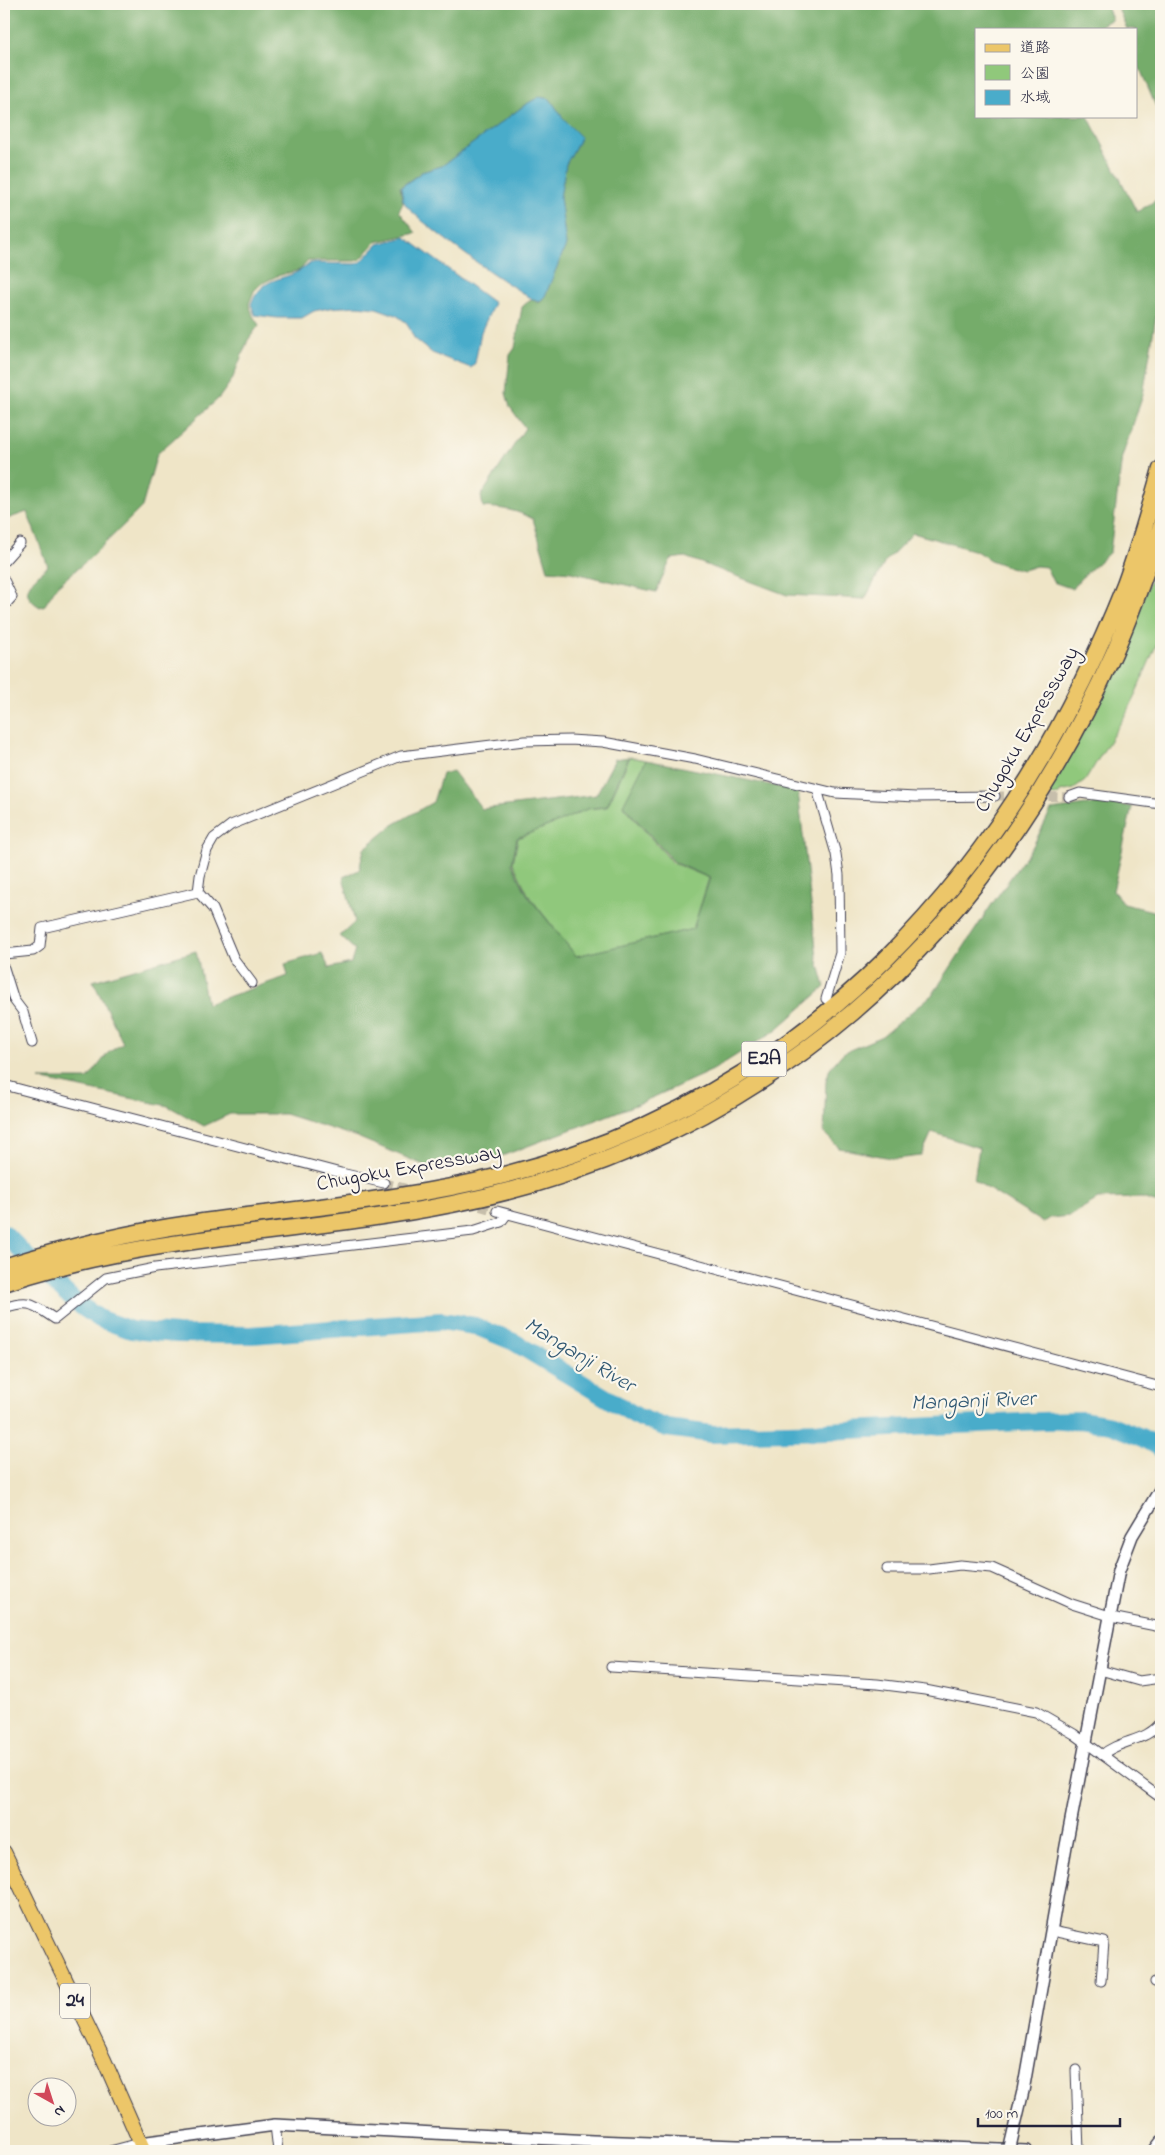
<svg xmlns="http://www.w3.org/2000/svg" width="1165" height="2155" font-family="'Indie Flower','Klee One',sans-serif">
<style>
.green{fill:#90c87b;stroke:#59755b}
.forest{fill:#74ac6b;stroke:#4b6753}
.water{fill:#4aacca;stroke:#366782}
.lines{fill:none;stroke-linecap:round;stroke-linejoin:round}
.river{stroke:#4aacca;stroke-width:18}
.minor-tunnel{stroke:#c6beab;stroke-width:9;stroke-dasharray:9 4.5;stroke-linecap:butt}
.minor-casing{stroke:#413f50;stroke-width:11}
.tertiary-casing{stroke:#413f50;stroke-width:14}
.primary-casing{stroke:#413f50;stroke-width:16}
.motorway-casing{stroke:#413f50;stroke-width:19}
.minor{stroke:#fff;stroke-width:9}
.tertiary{stroke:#fff;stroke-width:11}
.primary{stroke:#ecc669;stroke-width:14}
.motorway{stroke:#ecc669;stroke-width:16}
.labels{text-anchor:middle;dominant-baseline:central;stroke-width:4.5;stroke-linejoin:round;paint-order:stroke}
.shield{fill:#fbf7ec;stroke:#636270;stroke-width:1}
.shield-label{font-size:20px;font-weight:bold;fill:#22223b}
.street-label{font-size:21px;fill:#22223b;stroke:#fbf7ec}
.water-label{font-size:22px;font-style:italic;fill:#325974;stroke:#fbf7ec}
</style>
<rect width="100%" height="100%" fill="#fbf7ec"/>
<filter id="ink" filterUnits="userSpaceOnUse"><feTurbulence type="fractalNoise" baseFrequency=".02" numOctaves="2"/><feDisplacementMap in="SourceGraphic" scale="10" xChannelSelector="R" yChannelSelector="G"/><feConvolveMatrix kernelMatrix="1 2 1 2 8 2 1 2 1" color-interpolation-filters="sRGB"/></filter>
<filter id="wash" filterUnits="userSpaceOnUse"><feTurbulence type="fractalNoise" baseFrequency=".0096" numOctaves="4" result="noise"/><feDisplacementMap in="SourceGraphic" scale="20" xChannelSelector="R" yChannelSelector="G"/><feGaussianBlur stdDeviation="1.12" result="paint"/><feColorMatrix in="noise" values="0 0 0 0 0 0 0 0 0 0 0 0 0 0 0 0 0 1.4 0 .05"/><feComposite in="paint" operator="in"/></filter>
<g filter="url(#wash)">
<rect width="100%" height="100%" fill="#efe5c7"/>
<path class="green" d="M 1161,551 L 1161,634 L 1129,709 L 1085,781 L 1074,789 L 1060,792 L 1058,795 L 1047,796 L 1090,719 L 1139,611 Z
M 630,757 L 646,760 L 623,806 L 673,863 L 709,878 L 693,929 L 576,956 L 529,896 L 513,863 L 518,838 L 561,821 L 587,809 L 607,807 Z"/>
<path class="forest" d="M 4,4 L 1106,4 L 1112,19 L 1095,29 L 976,29 L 976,116 L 1088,116 L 1137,212 L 1161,197 L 1161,297 L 1156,316 L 1143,395 L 1122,457 L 1110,552 L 1080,579 L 1073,589 L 1053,582 L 1046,567 L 1036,566 L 1023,570 L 1009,567 L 990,560 L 976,551 L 913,533 L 885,562 L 865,599 L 787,595 L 685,557 L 671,559 L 656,592 L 571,572 L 548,570 L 533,519 C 517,510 502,508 483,507 L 481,496 L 525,428 L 510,407 L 506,393 L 510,355 L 515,348 L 522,307 L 531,299 L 539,303 L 545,296 L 566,245 L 560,197 L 566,164 L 581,137 L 565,121 L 550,99 L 539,97 L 525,105 L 442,166 L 422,172 L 400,187 L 403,203 L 399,211 L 416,233 L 376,242 L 361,259 L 355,261 L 308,261 L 300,270 L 277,276 L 261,284 L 254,291 L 249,304 L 253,316 L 259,325 L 248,340 L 232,380 L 219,398 L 157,454 L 142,507 L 91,557 L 57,586 L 45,605 L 40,607 C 15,592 33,580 48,566 L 27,512 L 4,520 Z
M 1116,4 L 1161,4 L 1161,119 L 1136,59 L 1136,29 L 1127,29 Z
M 629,757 L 607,806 L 587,809 L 561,821 L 517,838 L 512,864 L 528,896 L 576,956 L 693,929 L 710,878 L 674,862 L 623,805 L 646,760 C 697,770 748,780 798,791 L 817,957 L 825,987 L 776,1030 L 713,1070 L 643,1102 L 494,1159 L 426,1166 L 357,1137 L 285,1114 L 230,1114 L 204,1126 L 168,1106 L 39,1079 L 88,1079 L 108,1053 L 123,1043 L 93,981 L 196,951 L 207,1004 L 288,976 L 285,964 L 322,953 L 329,968 L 351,963 L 355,950 L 340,936 L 355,922 L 343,877 L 359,870 L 364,849 L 393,825 L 433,802 L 442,774 L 453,771 L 482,809 L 596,795 L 615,759 Z
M 1107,802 L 1132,807 L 1113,891 L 1124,904 L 1161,913 L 1161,1204 L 1142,1198 L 1098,1199 L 1069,1216 L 1050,1218 L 1043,1223 L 974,1180 L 979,1148 L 932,1132 L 921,1156 L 896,1159 L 839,1148 L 824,1133 L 826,1081 L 830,1068 L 843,1053 L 882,1036 L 933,994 L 992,904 L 1033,846 L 1051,810 Z"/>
<path class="water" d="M 539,97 L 550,99 L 565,121 L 581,137 L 566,164 L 560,197 L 566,245 L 545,296 L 539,302 C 519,294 412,219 404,202 C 402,199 402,192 401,187 L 422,172 L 442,166 L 525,105 Z
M 405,237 L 494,303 L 481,332 L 475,363 L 471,368 L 432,353 L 414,338 L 407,323 L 396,315 L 376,308 L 357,306 L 329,308 L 314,311 L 302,318 L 277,318 L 255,315 L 251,304 C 265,271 288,284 310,263 L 356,264 L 362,261 L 378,244 Z"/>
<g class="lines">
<path class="river" d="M 4,1233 L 38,1268 L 78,1304 L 100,1319 L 131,1330 L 177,1334 L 251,1335 L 441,1321 L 475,1326 L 514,1342 L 638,1417 L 667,1428 L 712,1434 L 827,1431 L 1041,1421 L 1081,1420 L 1111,1425 L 1141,1437 L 1161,1449"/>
</g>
</g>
<g filter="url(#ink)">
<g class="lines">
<path class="minor-tunnel" d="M 995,796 L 1017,796
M 1035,796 L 1069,797
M 384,1183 L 413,1190
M 467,1203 L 497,1211"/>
<defs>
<path id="minor" d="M 4,561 L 20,543
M 4,580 L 12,597 L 4,606
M 817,789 L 836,854 L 839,875 L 840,953 L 826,999
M 1069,797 L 1080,793 L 1161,804
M 4,954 L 33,951 L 40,946 L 42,928 L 198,892
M 4,968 L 14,1000 L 23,1012 L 32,1043
M 252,983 L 234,959 L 213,909 L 198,892 L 200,876 L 207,850 L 214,838 L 231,825 L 401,756 L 524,741 L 570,740 L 603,742 L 695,759 L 835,793 L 916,797 L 995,796
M 4,1085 L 341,1173 L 384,1183
M 497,1211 L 1161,1387
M 4,1308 C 31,1299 33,1305 55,1319 L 106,1278 L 155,1268 L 473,1231 L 501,1222 L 507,1214
M 887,1569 L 929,1569 L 960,1565 L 992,1568 L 1072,1604 L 1116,1618 L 1161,1627
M 611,1667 L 877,1684 L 925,1690 L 1036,1712 L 1074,1734 L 1161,1798
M 1100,1670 L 1139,1681 L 1161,1678
M 1102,1755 C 1120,1739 1147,1742 1161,1722
M 1052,1931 L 1104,1942 L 1101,1981
M 1155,1982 L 1161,1984
M 1076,2070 L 1079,2151
M 275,2125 L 278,2151
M 110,2151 L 140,2143"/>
<path id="tertiary" d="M 140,2143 L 275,2125 L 593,2141 L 738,2146 L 903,2146 L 1026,2151
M 1009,2151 L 1023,2091 L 1066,1846 L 1119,1570 L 1132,1536 L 1161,1488
M 1154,2151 L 1161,2142"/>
<path id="primary" d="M 4,1852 L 104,2060 L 144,2151"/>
<path id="motorway" d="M 4,1267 C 65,1248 126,1233 190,1224 C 293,1208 398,1202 500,1176 C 808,1099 1011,873 1125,585 C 1139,547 1150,508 1161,469
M 4,1283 C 149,1234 303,1234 452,1204 C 765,1142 985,940 1114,653 C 1132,612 1147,569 1161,527"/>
</defs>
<use href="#minor" class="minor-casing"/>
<use href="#tertiary" class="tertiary-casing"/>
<use href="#primary" class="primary-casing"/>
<use href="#motorway" class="motorway-casing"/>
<use href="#minor" class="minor"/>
<use href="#tertiary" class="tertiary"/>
<use href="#primary" class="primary"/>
<use href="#motorway" class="motorway"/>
</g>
</g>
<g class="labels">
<g class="shield">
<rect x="741.5" y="1041.5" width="45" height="35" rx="4"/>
<rect x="60" y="1983.5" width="30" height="35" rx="4"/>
</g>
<g class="shield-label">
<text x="764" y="1059">E2A</text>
<text x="75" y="2001">24</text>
</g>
<g class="street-label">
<text transform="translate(1028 730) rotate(-60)">Chugoku Expressway</text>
<text transform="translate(409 1169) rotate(-10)">Chugoku Expressway</text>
</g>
<g class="water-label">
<text transform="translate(579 1356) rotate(31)">Manganji River</text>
<text transform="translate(973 1402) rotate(-2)">Manganji River</text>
</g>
</g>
<rect width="1165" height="2155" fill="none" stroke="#fbf7ec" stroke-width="20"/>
<rect x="975" y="28" width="162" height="90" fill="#fbf7ec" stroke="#a4a2a5"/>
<rect x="985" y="44" width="25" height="8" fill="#ecc669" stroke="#a4a2a5"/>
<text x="1020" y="52" font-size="15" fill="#22223b">道路</text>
<rect x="985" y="65" width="25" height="15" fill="#90c87b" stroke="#a4a2a5"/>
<text x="1020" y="78" font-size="15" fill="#22223b">公園</text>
<rect x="985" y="90" width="25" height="15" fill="#4aacca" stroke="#a4a2a5"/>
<text x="1020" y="102" font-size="15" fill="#22223b">水域</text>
<g transform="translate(52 2102) rotate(141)"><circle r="24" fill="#fbf7ec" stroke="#a4a2a5"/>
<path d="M0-4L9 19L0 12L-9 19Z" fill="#d1495b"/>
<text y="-8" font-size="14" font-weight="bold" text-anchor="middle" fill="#22223b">N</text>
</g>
<path d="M978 2118v8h142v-8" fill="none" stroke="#22223b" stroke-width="2.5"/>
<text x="985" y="2118" font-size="15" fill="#22223b" stroke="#fbf7ec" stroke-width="4" paint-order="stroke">100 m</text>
</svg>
